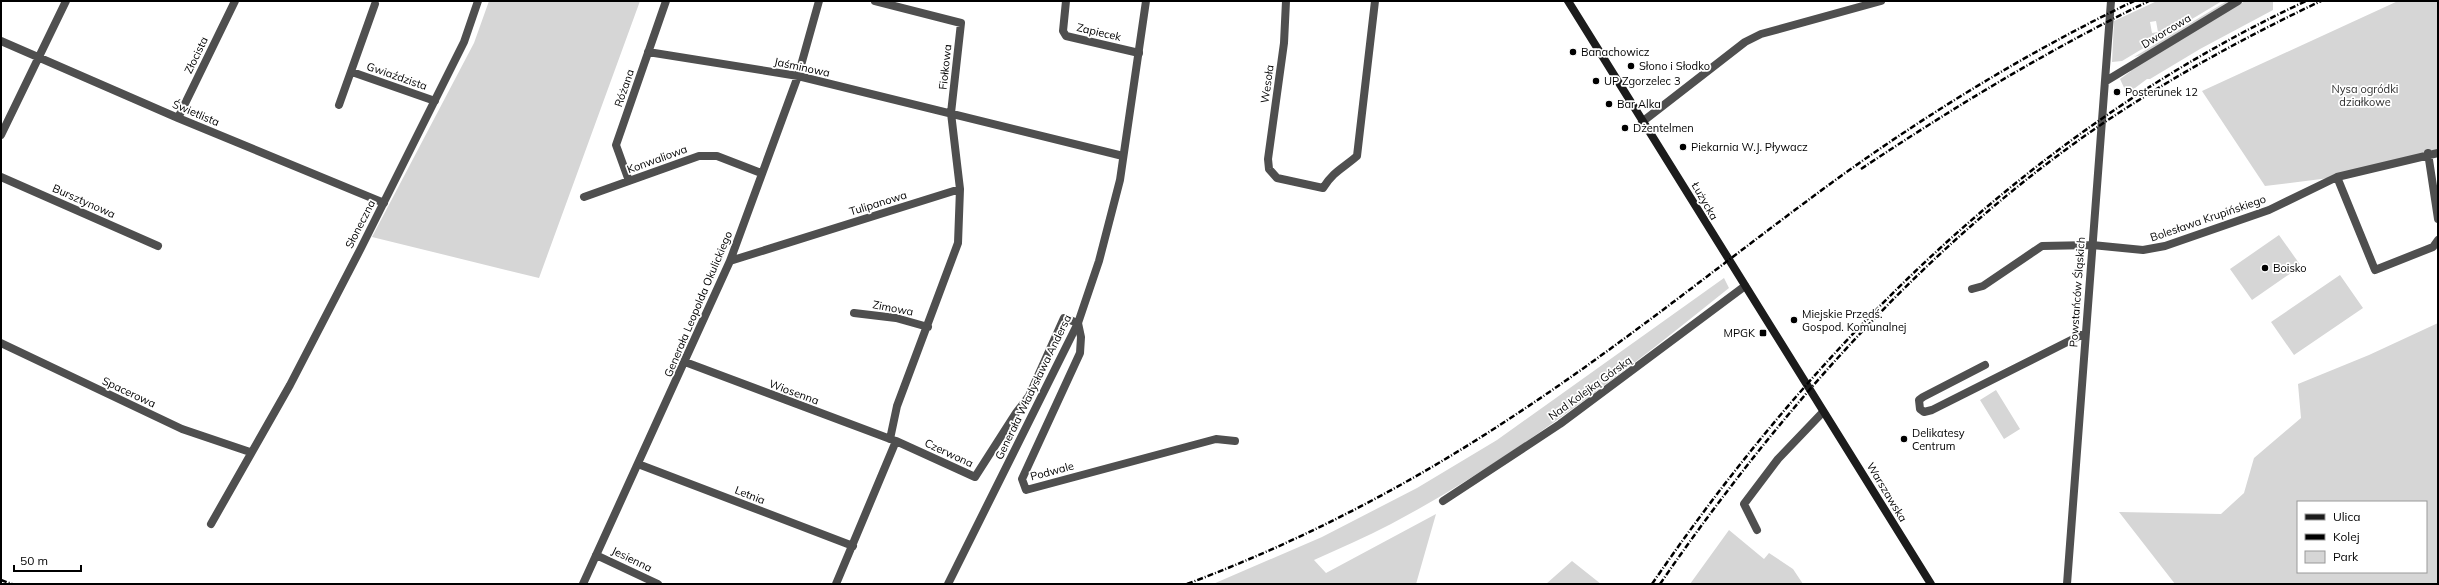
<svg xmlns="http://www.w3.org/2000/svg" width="2439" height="585" font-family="Mulish,sans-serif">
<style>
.green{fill:#d6d6d6;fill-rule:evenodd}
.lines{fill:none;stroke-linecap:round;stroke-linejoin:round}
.minor{stroke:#4f4f4f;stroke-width:8}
.tertiary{stroke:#4f4f4f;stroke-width:8}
.secondary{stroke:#1c1c1c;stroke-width:8}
.rail{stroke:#000;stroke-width:2.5;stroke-dasharray:6 2 1 2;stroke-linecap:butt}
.poi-dot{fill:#000;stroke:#fff;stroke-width:1.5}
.labels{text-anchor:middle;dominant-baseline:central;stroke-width:3.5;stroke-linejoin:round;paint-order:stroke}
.street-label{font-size:11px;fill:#000;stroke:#fff}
.poi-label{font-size:11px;fill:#000;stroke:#fff;text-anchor:start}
.park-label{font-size:11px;fill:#2d2d2d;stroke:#fff}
</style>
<rect width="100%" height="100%" fill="#fff"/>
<path class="green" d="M 489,1 L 640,1 L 539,278 L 372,237 L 474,43 Z
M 2157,1 L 2222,1 L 2122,61 L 2112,62 L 2114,21 ZM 2156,21 L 2158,32 L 2152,33 L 2150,22 Z
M 2227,1 L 2232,1 L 2142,55 L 2134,57 Z
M 2245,1 L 2276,1 L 2273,2 L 2273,10 L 2200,49 L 2150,79 L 2147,79 L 2127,94 L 2120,79 L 2131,71 L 2130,69 Z
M 2398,1 L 2438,1 L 2438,152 L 2337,177 L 2265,186 L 2202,91 Z
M 2279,235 L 2301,266 L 2252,300 L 2230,269 Z
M 2340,275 L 2363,308 L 2294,355 L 2271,322 Z
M 1724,278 L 1729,288 C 1622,374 1512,460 1391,524 C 1366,537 1340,548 1314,560 L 1326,573 L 1436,514 L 1416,584 L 1213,584 L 1322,537 L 1417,488 L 1497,440 Z
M 2438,323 L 2438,584 L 2175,584 L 2119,512 L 2221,514 L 2244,493 L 2254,458 L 2301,418 L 2298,384 L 2369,355 ZM 2298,502 L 2426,502 L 2426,572 L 2298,572 Z
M 1996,390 L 2020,429 L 2004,439 L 1980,400 Z
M 1729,530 L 1764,559 L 1769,553 L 1793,569 L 1803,584 L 1690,584 Z
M 1572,561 L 1601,584 L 1546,584 Z"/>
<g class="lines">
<path class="minor" d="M 1066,1 L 1063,31 L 1066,36 L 1139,53
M 1286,1 L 1284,43 L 1268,159 L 1269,169 L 1277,178 L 1323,188 C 1334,171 1342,169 1357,156 L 1375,1
M 1,41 L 178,118 L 384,203
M 648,52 L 798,76 L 1123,156
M 352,72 L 435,101
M 2106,81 L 2238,1
M 339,105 L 375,4
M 178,118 L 235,1
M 1642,122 L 1745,42 L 1761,34 L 1881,1
M 1,135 L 66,1
M 2428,153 L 2438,219
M 1,177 L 158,246
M 2337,177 L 2375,270 L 2433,247 L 2438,240
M 629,181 L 616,145 L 666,1
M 584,197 L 699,156 L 717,156 L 761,173
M 730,261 L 960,189 L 951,113 L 961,23 L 875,1
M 1972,289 L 1983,286 L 2042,246 L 2092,245 L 2143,250 L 2165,246 L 2269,210 L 2337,177 L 2438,153
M 854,313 L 896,318 L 928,327
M 1,343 L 182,429 L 250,452
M 685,362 L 893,440
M 1985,365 L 1923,397 L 1919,400 L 1920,409 L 1924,412 L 1932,410 L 2085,333
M 890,439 L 897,406 L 958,243 L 960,189
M 638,464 L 853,546
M 1443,501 L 1560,424 L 1745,286
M 211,524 L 290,385 L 361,248 L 464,42 L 478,1
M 1757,530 L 1744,504 L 1778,459 L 1823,412
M 596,555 L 658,584
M 583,584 L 730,261 L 798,76 L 819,1
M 836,584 L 896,441 L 975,477 L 1016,413 L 1029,396 L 1064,318 L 1078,323 L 1081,337 L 1080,353 L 1022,479 L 1026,490 L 1216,439 L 1235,441
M 2067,584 L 2111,1"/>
<path class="tertiary" d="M 948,584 L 1078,323 L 1099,261 L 1120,180 L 1146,1"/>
<path class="secondary" d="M 1568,1 L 1931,584"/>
<path class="rail" d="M 1861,169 C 1954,107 2048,50 2149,1
M 1,580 L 12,584
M 1187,584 C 1302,541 1413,483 1515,415 C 1628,341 1732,255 1841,176 C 1933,110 2032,50 2134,1
M 1652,584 C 1821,338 2034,128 2306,1
M 1660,584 C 1779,411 1928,242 2102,124 C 2172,77 2245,37 2321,1"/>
</g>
<g class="poi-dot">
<circle cx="1573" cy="52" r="4"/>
<circle cx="1631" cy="66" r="4"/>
<circle cx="1596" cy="81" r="4"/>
<circle cx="2117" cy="92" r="4"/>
<circle cx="1609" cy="104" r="4"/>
<circle cx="1625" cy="128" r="4"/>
<circle cx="1683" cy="147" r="4"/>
<circle cx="2265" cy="268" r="4"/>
<circle cx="1794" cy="320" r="4"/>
<rect x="1759" y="329" width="8" height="8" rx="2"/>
<circle cx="1904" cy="439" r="4"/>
</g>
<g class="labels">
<g class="street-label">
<text transform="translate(2166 31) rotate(-31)">Dworcowa</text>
<text transform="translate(1099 32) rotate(13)">Zapiecek</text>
<text transform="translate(196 55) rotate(-64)">Złocista</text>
<text transform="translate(802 67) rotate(12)">Jaśminowa</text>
<text transform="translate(945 67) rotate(-84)">Fiołkowa</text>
<text transform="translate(397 76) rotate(19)">Gwiaździsta</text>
<text transform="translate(1267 84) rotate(-82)">Wesoła</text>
<text transform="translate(624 88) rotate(-71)">Różana</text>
<text transform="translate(196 113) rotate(23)">Świetlista</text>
<text transform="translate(657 159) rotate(-20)">Konwaliowa</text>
<text transform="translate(84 201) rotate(24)">Bursztynowa</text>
<text transform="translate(1705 201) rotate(60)">Łużycka</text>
<text transform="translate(878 203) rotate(-17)">Tulipanowa</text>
<text transform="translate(2208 218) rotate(-19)">Bolesława Krupińskiego</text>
<text transform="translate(360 224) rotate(-63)">Słoneczna</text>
<text transform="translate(2077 292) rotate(-86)">Powstańców Śląskich</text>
<text transform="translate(698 304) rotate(-67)">Generała Leopolda Okulickiego</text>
<text transform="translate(893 308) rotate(11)">Zimowa</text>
<text transform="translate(1033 387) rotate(-64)">Generała Władysława Andersa</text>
<text transform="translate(1590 388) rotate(-36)">Nad Kolejką Górską</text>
<text transform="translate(129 392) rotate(25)">Spacerowa</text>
<text transform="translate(794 392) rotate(20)">Wiosenna</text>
<text transform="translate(949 453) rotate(25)">Czerwona</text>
<text transform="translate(1052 471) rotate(-15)">Podwale</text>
<text transform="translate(1887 492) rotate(59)">Warszawska</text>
<text transform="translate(750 495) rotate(21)">Letnia</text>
<text transform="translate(632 559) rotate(26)">Jesienna</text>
</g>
<g class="poi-label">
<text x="1581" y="52">Banachowicz</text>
<text x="1639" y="66">Słono i Słodko</text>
<text x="1604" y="81">UP Zgorzelec 3</text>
<text x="2125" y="92">Posterunek 12</text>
<text x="1617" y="104">Bar Alka</text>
<text x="1633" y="128">Dżentelmen</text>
<text x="1691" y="147">Piekarnia W.J. Pływacz</text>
<text x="2273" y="268">Boisko</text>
<text x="1802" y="314">Miejskie Przedś.<tspan x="1802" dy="13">Gospod. Komunalnej</tspan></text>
<text x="1755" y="333" text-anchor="end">MPGK</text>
<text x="1912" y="433">Delikatesy<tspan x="1912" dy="13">Centrum</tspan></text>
</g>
<g class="park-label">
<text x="2365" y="89">Nysa ogródki<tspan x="2365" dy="13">działkowe</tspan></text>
</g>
</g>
<rect width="2439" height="585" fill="none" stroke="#000000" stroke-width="4"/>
<rect x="2297" y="501" width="130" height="72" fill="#ffffff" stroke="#999999"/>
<rect x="2305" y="514" width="20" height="6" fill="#1c1c1c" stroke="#999999"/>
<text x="2333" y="521" font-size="12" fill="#000000">Ulica</text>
<rect x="2305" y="534" width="20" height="6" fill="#000000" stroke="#999999"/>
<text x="2333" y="541" font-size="12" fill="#000000">Kolej</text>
<rect x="2305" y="551" width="20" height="12" fill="#d6d6d6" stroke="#999999"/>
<text x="2333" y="561" font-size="12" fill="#000000">Park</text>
<path d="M14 565v6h67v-6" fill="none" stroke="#000000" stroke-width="2"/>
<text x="20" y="565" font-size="12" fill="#000000" stroke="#ffffff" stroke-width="3" paint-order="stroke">50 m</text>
</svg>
